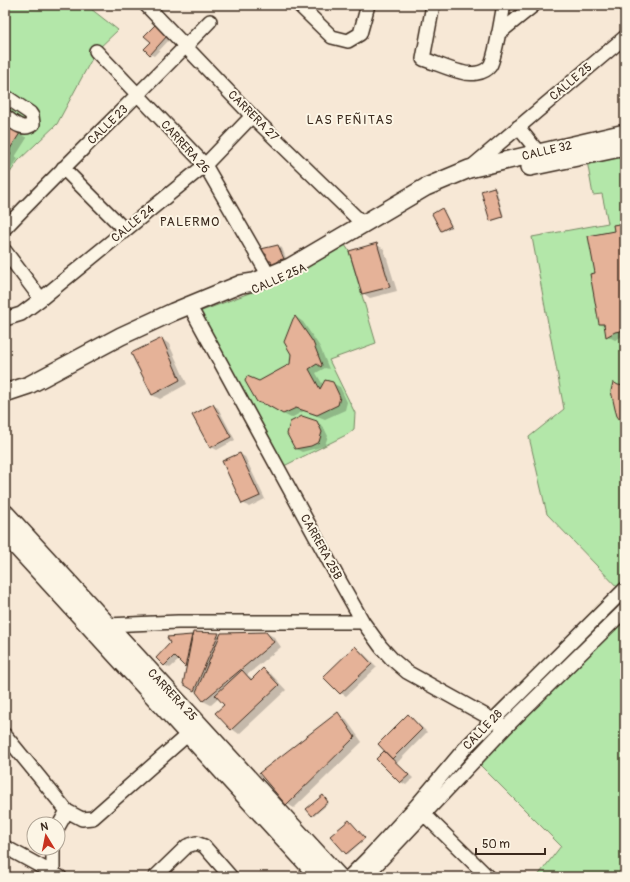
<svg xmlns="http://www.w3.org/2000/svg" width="630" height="882" font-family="Pangolin,sans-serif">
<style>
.green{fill:#b3e7a9;stroke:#778864}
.shadow{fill:#0003}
.building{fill:#e5b298;stroke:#3b2a1e}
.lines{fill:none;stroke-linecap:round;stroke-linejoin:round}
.minor-casing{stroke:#3b2a1e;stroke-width:16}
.major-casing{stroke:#3b2a1e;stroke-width:20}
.minor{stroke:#fcf5e5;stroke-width:13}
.major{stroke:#fcf5e5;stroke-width:17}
.labels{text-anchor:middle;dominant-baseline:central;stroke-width:4;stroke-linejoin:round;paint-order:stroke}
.street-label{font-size:12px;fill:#3b2a1e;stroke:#fcf5e5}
.neighbourhood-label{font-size:13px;letter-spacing:1px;fill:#3b2a1e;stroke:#fcf5e5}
</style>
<rect width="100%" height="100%" fill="#f7e8d6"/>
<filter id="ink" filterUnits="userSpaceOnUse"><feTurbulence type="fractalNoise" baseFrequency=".025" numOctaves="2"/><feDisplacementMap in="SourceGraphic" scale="8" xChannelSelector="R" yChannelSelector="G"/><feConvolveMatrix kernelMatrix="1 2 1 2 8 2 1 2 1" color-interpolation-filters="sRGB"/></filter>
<g filter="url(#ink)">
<path class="green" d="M 5,5 L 86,5 L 118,30 L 96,51 L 57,124 L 18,161 L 5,180 Z
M 625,147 L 625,589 L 622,592 L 547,514 L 529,437 L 564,409 L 532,237 L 608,223 L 602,194 L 593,195 L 586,155 Z
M 345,245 L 349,251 L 376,343 L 329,360 L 355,413 L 354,429 L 348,434 L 278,469 L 194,314 L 273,284 L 294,275 Z
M 625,610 L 625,877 L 537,877 L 561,846 L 475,760 Z"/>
<path class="shadow" d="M 158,28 L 170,39 L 154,56 L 150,54 L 152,42 Z
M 5,125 L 27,138 L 15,157 L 18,159 L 5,177 Z
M 494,189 L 496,189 L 504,217 L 492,221 L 491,220 Z
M 443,210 L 452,227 L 443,231 L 442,230 Z
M 625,224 L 625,335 L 615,340 L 607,336 L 606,327 L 600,324 L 596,274 L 615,232 Z
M 377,245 L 384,249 L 397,291 L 370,298 L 363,293 Z
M 278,246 L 282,248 L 287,261 L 281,267 L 268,260 L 268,256 L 263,255 Z
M 296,317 L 303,322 L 320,347 L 329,369 L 325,368 L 316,373 L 323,385 L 332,383 L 340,387 L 347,402 L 345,410 L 325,419 L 304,411 L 291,418 L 258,401 L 259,382 L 291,365 Z
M 162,339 L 169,344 L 187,384 L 160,399 L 152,395 Z
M 213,405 L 218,408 L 235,440 L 217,450 L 211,447 Z
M 317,422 L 323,426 L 328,436 L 325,445 L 317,448 L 302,452 L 296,449 Z
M 240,454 L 245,457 L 265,499 L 249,507 L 243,503 Z
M 194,633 L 221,636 L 266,633 L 274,637 L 281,647 L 247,675 L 253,679 L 263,670 L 271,674 L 286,690 L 239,734 L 232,729 L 225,705 L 219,698 L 211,705 L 203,701 L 197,692 L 184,684 L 188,667 L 179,660 L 170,668 L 164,665 L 192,636 L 193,637 Z
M 355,647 L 361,651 L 377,667 L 346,696 L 341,693 L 325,677 Z
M 338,714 L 345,718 L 362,742 L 294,808 L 287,804 Z
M 408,715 L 413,719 L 427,732 L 397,763 L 413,778 L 406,785 L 401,782 L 378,759 L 386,751 Z
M 324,797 L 329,803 L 314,816 L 313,815 Z
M 349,821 L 365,839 L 348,854 L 346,853 Z"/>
<path class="building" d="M 155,25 L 167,36 L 150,55 L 144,49 L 151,42 L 144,36 Z
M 5,124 L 20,133 L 8,152 L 11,154 L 5,162 Z
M 494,187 L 503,217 L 490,221 L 481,191 Z
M 442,208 L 451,226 L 441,231 L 432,214 Z
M 625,223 L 625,330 L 615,332 L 606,337 L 604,324 L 599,324 L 590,274 L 595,273 L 588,236 L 614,231 L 613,225 Z
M 377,243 L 390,287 L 362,294 L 349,251 Z
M 278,245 L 284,259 L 278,260 L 278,265 L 272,266 L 271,261 L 267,261 L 266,254 L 262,255 L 261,249 Z
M 295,316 L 313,342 L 322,365 L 321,367 L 317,364 L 309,369 L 320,389 L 325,380 L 333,382 L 340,397 L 338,405 L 317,415 L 296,408 L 283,414 L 267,405 L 257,402 L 245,381 L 247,376 L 259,381 L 290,364 L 291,354 L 284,342 L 293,319 Z
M 162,338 L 180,380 L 152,395 L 131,353 Z
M 613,382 L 618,385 L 625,386 L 625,427 L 617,416 L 615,409 L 611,391 Z
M 213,404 L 231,437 L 210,448 L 192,415 Z
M 302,416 L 317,421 L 322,432 L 319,442 L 311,446 L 295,449 L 287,434 L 290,422 Z
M 240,453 L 260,496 L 242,504 L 222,461 Z
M 193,632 L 219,633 L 194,691 L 183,684 Z
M 266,632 L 274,642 L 203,701 L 196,692 L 221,633 Z
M 192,635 L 185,667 L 174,656 L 164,666 L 156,658 L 170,643 L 167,637 Z
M 355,646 L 372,664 L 340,694 L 323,677 Z
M 263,668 L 279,685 L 231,730 L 215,713 L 224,705 L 215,695 L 242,670 L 251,680 Z
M 338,712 L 355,737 L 286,805 L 259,773 Z
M 408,714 L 422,729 L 392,759 L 378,744 Z
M 384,751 L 409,775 L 400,783 L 376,759 Z
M 323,795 L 328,802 L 312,816 L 306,809 Z
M 349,820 L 365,838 L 346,854 L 330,836 Z"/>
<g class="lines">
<defs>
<path id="minor" d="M 146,5 L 252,116 L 363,224
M 299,5 L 332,37 L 348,41 L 360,34 L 368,5
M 433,5 L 423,59 C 436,63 448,69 461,72 C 470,75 484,74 490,66 C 496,56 501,18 504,5
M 498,34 L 534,5
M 96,51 L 205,165 L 269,276
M 5,96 L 30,113 L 32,116 L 33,124 C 23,132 13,122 5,116
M 518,127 L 539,153 L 541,160
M 63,168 L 125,230
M 469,169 L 625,37
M 5,228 C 72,158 143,91 210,21
M 5,251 L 41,299
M 194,314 L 337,576 L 363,622 L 381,647 L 392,659 L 407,672 L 506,727
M 5,319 L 21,314 L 41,299 L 205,165 L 252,116
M 107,625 L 178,622 L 363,622
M 5,735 L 67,811 L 82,819 L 93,818 L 195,728
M 425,815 L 488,877
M 58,827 L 67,811
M 5,847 L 60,877
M 53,848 L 53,873
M 155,877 L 187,846 L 196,843 L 204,846 L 231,877
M 349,877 L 369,857 L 416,806 L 465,748 L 625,589
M 365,877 L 506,727 L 625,610"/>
<path id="major" d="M 530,167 L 625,147
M 5,393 L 29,385 L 121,336 L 173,312 L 241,284 L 254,282 L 290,267 L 426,187 L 469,169 L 625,133
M 5,513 L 339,877
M 5,534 L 319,877"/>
</defs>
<use href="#minor" class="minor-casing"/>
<use href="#major" class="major-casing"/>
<use href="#minor" class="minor"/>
<use href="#major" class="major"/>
</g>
</g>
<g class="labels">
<g class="street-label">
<text transform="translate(571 82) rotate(-40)">CALLE 25</text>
<text transform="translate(253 116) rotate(45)">CARRERA 27</text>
<text transform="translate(108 125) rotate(-44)">CALLE 23</text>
<text transform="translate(185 147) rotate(48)">CARRERA 26</text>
<text transform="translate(547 151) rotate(-13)">CALLE 32</text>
<text transform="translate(133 224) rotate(-39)">CALLE 24</text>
<text transform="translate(279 279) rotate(-24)">CALLE 25A</text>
<text transform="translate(321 547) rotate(61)">CARRERA 25B</text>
<text transform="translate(172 695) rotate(47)">CARRERA 25</text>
<text transform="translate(483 730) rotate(-46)">CALLE 28</text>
</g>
<g class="neighbourhood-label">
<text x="350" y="120">LAS PEÑITAS</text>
<text x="190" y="222">PALERMO</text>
</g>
</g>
<rect width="630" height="882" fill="none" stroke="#fcf5e5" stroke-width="20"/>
<rect x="10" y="10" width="610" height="862" fill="none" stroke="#3b2a1e" stroke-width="1.5" filter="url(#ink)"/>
<g transform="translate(46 836) rotate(350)"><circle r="19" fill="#fcf5e5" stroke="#afa495"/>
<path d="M0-3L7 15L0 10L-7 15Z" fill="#c8321e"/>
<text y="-6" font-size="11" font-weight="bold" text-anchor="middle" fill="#3b2a1e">N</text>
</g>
<path d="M476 848v6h69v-6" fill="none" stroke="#3b2a1e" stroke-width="2"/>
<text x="482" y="848" font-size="12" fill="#3b2a1e" stroke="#fcf5e5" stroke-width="3" paint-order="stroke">50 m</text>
</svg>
